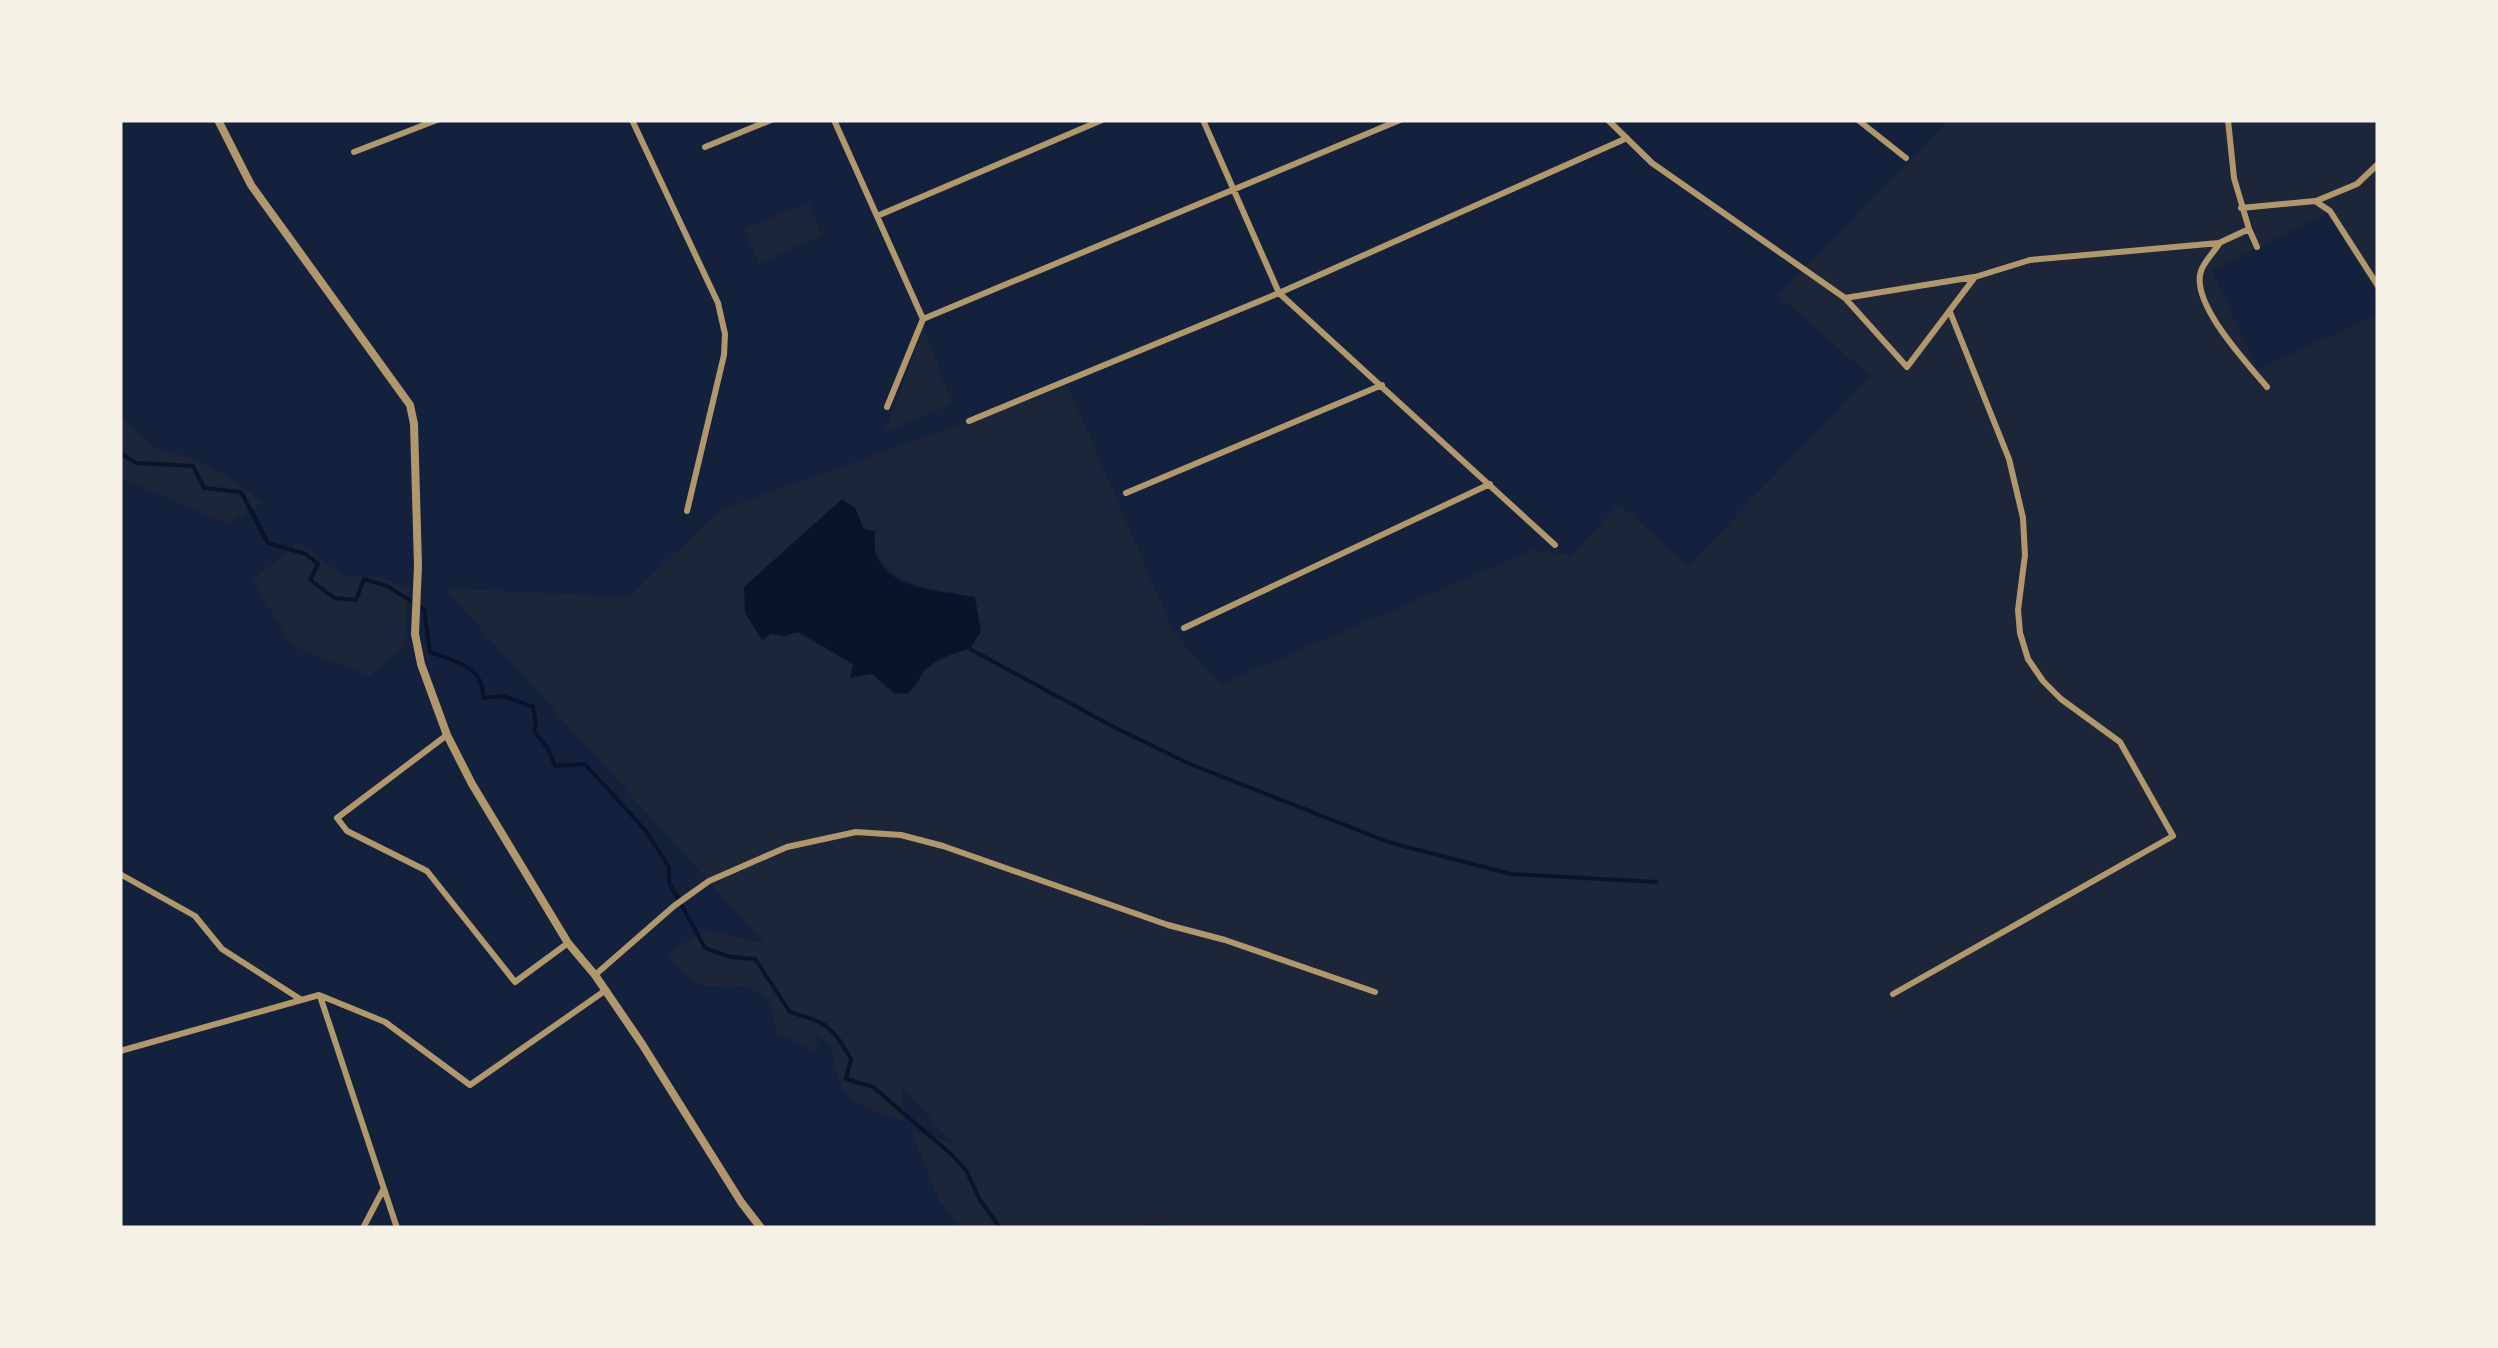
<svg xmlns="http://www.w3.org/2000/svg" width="2498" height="1348" font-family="'PT Sans Narrow',sans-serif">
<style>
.green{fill:#1d2539;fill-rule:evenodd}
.water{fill:#0b132b}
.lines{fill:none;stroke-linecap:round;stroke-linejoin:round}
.stream{stroke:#0b132b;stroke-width:4}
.minor{stroke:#b1986c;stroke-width:6}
.tertiary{stroke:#b1986c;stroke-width:8}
</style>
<rect width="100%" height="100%" fill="#14213d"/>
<path class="green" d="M 1949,120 L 2378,120 L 2378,297 L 2328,213 L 2211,270 L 2258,369 L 2378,314 L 2378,789 L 2375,792 L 2378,809 L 2378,1228 L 1171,1228 L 1165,1224 L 1145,1224 L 1143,1228 L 961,1228 L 940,1201 L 911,1131 L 953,1143 L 902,1088 L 905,1121 C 850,1104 840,1102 830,1044 L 816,1035 L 818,1053 L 776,1032 C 773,999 762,986 726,985 C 720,985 709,987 703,985 C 690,982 674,965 667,954 L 705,930 L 764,943 L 444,588 L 629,597 L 720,510 L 1068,386 L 1174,633 L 1221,684 L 1533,550 L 1571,555 L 1619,504 L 1688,566 L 1870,376 L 1778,295 ZM 855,508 C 880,568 889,583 956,593 L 970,649 C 956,652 937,659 926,669 C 920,674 923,677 918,683 C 904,706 887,685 872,674 L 850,677 L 854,665 L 797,632 L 784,636 L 771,634 Z
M 809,203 L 822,236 L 759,263 L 744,228 Z
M 924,328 L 952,404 L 885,432 Z
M 120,415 L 155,448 L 195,459 L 229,477 L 263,503 L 227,524 L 120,477 Z
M 298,542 L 342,575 L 383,578 L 409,588 L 404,647 L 369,676 L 292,646 L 253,580 Z"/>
<path class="water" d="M 842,499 L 855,508 L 864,529 L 875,531 C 875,538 874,548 876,555 C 890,591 944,591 975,597 L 981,631 L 970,649 C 956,652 932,660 923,673 C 917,681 916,686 907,694 L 894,693 L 872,674 L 850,678 L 853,664 L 798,632 L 784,636 L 771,634 L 762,640 L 745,613 L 744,587 Z"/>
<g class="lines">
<path class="stream" d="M 120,453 L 136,463 L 193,466 L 204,488 L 241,492 L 268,543 L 306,554 L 318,564 L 310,580 L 335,598 L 356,600 L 364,579 L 387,586 L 424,609 L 430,652 C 455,661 484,666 483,698 L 503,696 L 533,707 L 536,723 L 534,731 L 548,749 L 555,766 L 585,764 L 646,831 L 669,867 L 669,882 L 705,948 L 730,957 L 755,959 L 790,1012 C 829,1024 830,1024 851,1059 L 846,1079 L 873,1087 L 951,1154 L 966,1170 L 980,1200 L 1000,1228
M 970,649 L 1114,727 L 1190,764 L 1388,842 L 1511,874 L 1656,882"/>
<path class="minor" d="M 632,120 L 718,303 L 725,334 L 724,355 L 687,511
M 834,120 L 923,319
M 1203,120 L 1279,293 L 1555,545
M 1608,120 L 1652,163 L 1845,298 L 1907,367 L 1975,277 L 2030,260 L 2219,243 L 2249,229 L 2234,178 L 2228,120
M 1858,120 L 1906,158
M 705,147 L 771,120
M 354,152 L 437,120
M 2316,201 L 2357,184 L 2378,164
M 2241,208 L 2315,201 L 2330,211 L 2378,286
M 877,216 L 1102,120
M 2249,229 L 2257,247
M 2219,244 C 2213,253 2204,262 2201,271 C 2190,303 2247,363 2267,387
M 1845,298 L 1974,277
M 887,407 L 923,319 L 1400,120
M 969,421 L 1279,293 L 1627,138
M 1126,493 L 1382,385
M 1184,628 L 1490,484
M 447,735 L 337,818 L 347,831 L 427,871 L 515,982 L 568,943
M 120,874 L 195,916 L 222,949 L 300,999
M 595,975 L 674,906 L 709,881 L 787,847 L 856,832 L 901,835 L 943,846 L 1168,925 L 1225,940 L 1375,992
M 1893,994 L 2173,836 L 2120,742 L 2061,699 L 2043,681 L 2028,659 L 2020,633 L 2018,610 L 2025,555 L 2023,518 L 2009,459 L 1950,312
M 320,996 L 397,1228
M 120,1051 L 319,995 L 385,1022 L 470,1085 L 606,990
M 363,1228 L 383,1190"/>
<path class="tertiary" d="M 218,120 L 251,185 L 410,405 L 414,424 L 418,566 L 415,634 L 421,664 L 447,735 L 472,784 L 568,943 L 595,975 L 642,1044 L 741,1202 L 761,1228"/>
</g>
<rect width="2498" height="1348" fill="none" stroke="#f6f1e7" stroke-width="245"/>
</svg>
